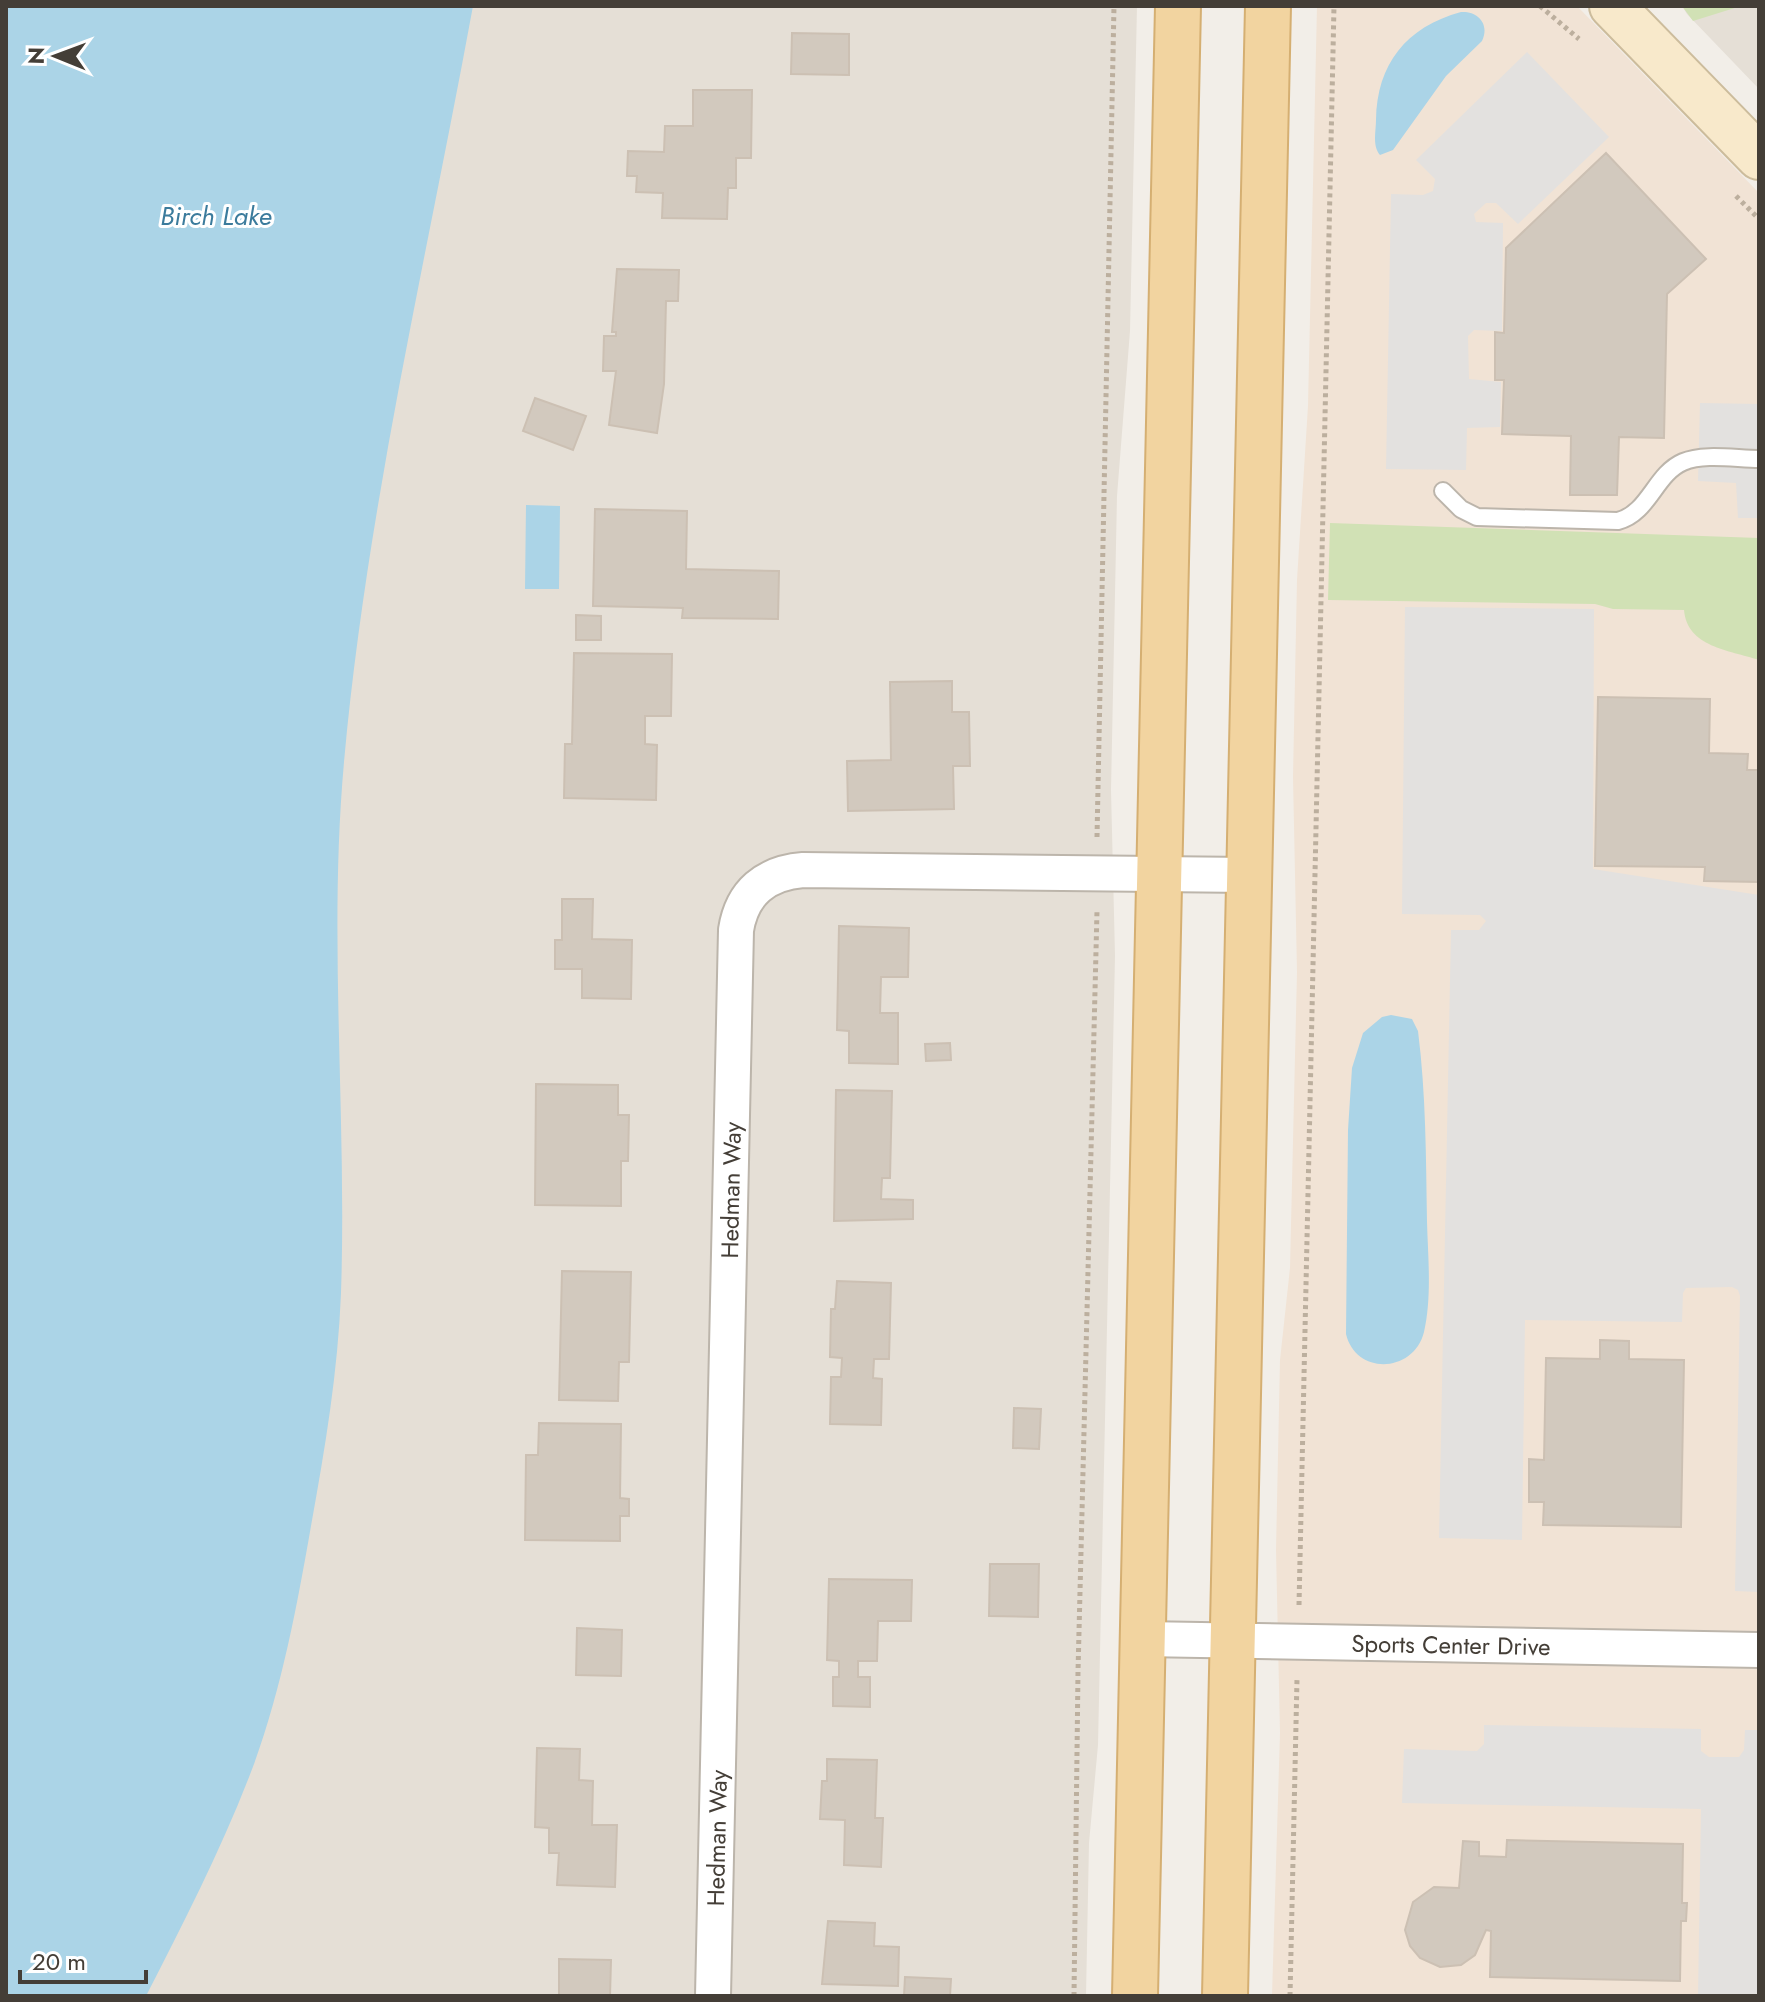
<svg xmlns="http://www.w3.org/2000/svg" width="1765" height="2002" font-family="Jost,sans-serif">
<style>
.residential{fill:#e5dfd6}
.commercial{fill:#f1e3d5}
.green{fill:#d1e1b5}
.parking{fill:#e3e1df}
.water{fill:#abd4e7}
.building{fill:#d2c9be;stroke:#ccc0b3;stroke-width:2}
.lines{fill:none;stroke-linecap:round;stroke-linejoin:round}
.lane-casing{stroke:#bcb5ab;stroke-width:20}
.street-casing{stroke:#bcb5ab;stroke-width:38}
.secondary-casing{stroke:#ccbc9c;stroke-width:48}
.primary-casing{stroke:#d5af72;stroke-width:48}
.path{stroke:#bcaf9e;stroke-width:5;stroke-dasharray:4 4;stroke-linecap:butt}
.lane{stroke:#fff;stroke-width:16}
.street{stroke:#fff;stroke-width:34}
.secondary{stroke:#f8e9cb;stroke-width:44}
.primary{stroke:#f2d4a0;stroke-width:44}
.labels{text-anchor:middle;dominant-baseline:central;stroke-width:6;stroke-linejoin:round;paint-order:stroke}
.street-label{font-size:24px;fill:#443e37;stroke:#fff}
.water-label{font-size:26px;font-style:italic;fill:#3b7b9c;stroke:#fff}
</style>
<rect width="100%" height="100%" fill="#f2eee8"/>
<path class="residential" d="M 6,6 L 1137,6 L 1130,331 L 1117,496 L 1111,790 L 1115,956 L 1098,1745 L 1089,1843 L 1086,1996 L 6,1996 Z
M 1682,6 L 1759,6 L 1759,89 L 1687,14 Z"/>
<path class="commercial" d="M 1317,6 L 1577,6 L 1759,193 L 1759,1996 L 1272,1996 L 1280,1733 L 1276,1550 L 1280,1360 L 1290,1268 L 1297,972 L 1293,777 L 1297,580 L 1308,406 Z"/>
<path class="green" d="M 1682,6 L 1741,6 L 1693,21 Z
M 1330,523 L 1759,538 L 1759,660 C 1729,650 1687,647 1684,610 L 1613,609 L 1595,604 L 1328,600 Z"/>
<path class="parking" d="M 1527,52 L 1609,137 L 1518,224 L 1496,203 L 1486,203 L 1474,214 L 1476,222 L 1503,223 L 1502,331 L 1474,330 L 1468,336 L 1469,379 L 1501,382 L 1500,427 L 1467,428 L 1466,470 L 1386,469 L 1391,194 L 1423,195 L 1433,191 L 1435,179 L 1416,160 Z
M 1700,403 L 1759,404 L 1759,518 L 1738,518 L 1736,483 L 1698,481 Z
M 1405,607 L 1594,609 L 1593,869 L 1759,895 L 1759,1592 L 1735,1591 L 1740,1296 L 1738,1290 L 1732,1287 L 1686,1288 L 1683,1293 L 1682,1322 L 1525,1320 L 1522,1540 L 1439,1538 L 1451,930 L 1479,930 L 1486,921 L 1480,915 L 1402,914 Z
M 1484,1725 L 1701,1729 L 1701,1751 L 1709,1757 L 1739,1757 L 1744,1750 L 1745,1730 L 1759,1730 L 1759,1996 L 1698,1996 L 1701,1809 L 1402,1803 L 1404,1749 L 1477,1751 L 1484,1744 Z"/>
<path class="water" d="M 6,6 L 473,6 C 427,257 367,507 344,762 C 328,939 347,1116 341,1293 C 338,1371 325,1449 311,1526 C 297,1606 282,1687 254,1764 C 224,1844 185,1920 146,1996 L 6,1996 Z
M 1461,12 C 1478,11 1490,24 1482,41 L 1446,76 L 1393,150 L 1380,155 C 1372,146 1376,131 1376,120 C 1377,64 1406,27 1461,12 Z
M 526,505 L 560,506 L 559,589 L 525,589 Z
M 1391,1015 L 1412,1019 L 1418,1031 C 1426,1094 1426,1158 1427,1222 C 1428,1257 1432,1297 1424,1332 C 1414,1373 1356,1376 1346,1334 L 1348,1130 L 1352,1068 L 1363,1033 L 1382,1017 Z"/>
<path class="building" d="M 792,33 L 849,34 L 849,75 L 791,74 Z
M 693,90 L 752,90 L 751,158 L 736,158 L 736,188 L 728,188 L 727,219 L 662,218 L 663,193 L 636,192 L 637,176 L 627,176 L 628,151 L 664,152 L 665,126 L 693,126 Z
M 1606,153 L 1706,259 L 1667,294 L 1664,438 L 1619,437 L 1617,495 L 1570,495 L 1571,436 L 1502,434 L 1504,380 L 1495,380 L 1495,332 L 1504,333 L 1506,248 Z
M 617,269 L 679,270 L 678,301 L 666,301 L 664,384 L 657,433 L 609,425 L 616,371 L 603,371 L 604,336 L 616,336 L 616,332 L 612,332 Z
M 535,398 L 586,416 L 573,450 L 523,431 Z
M 595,509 L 687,511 L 686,569 L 779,571 L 778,619 L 682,618 L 683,608 L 593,606 Z
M 576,615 L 601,616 L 601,640 L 576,640 Z
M 574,653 L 672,654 L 671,716 L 645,716 L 645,744 L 657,745 L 656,800 L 564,798 L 565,744 L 572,744 Z
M 952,681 L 952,712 L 969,712 L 970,766 L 953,766 L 954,809 L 848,811 L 847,761 L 891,760 L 890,682 Z
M 1598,697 L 1710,699 L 1709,753 L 1748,754 L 1747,770 L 1759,770 L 1759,882 L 1704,881 L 1705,867 L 1595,866 Z
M 562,899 L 593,899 L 592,939 L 632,940 L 631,999 L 582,998 L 582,969 L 555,969 L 555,940 L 562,940 Z
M 839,926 L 909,928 L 908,977 L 881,977 L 880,1013 L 898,1013 L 898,1064 L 849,1063 L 849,1031 L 837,1030 Z
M 950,1043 L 951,1060 L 926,1061 L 925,1044 Z
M 536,1084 L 618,1085 L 618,1115 L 629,1115 L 628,1161 L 621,1161 L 621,1206 L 535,1205 Z
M 836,1090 L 892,1091 L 890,1178 L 882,1178 L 881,1199 L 913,1200 L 913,1219 L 834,1221 Z
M 562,1271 L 631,1272 L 629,1362 L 619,1362 L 618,1401 L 559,1400 Z
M 837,1281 L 891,1283 L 889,1359 L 874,1359 L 873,1378 L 882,1379 L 881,1425 L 830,1424 L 831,1377 L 841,1377 L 842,1358 L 830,1357 L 831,1309 L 835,1309 Z
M 1600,1340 L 1629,1341 L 1629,1359 L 1684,1360 L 1681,1527 L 1543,1525 L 1544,1502 L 1529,1502 L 1529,1459 L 1544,1460 L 1546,1358 L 1600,1359 Z
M 1014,1408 L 1041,1409 L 1039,1449 L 1013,1448 Z
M 539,1423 L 621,1424 L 620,1498 L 629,1499 L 629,1516 L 620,1516 L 620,1541 L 525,1540 L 526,1455 L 538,1455 Z
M 990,1564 L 1039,1564 L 1038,1617 L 989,1616 Z
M 829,1579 L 912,1580 L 911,1621 L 878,1621 L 877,1661 L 858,1661 L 858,1677 L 870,1677 L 870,1707 L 833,1706 L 833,1677 L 839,1677 L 839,1661 L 827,1660 Z
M 577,1628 L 622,1630 L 621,1676 L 576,1675 Z
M 537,1748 L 580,1749 L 579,1780 L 593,1781 L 592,1825 L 617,1825 L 615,1887 L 557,1885 L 559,1853 L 549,1853 L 549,1828 L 535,1827 Z
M 827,1759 L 877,1760 L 875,1818 L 883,1818 L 881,1867 L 844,1865 L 845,1820 L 820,1819 L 822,1781 L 827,1781 Z
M 1507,1840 L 1683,1844 L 1682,1903 L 1687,1903 L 1686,1921 L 1681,1921 L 1680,1981 L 1490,1977 L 1491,1931 L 1486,1930 L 1475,1955 L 1461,1965 L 1440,1967 L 1420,1958 L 1410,1946 L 1405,1930 L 1413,1902 L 1434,1887 L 1459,1888 L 1463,1841 L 1479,1842 L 1479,1856 L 1506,1857 Z
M 828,1921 L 875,1923 L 874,1946 L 899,1947 L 898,1986 L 822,1984 Z
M 559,1959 L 611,1960 L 610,1996 L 559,1996 Z
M 905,1977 L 951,1979 L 950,1996 L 904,1996 Z"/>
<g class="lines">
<defs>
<path id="lane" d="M 1443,491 L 1461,509 L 1477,517 L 1618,521 C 1649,513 1655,474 1683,462 C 1704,453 1736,459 1759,459"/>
<g id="street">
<path id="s1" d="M 1143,1639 L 1759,1650"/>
<path id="s2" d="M 713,1996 L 736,930 C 742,892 766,873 803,870 L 1249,875"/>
</g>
<path id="secondary" d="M 1612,6 L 1759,157"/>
<path id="primary" d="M 1135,1996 L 1178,6
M 1225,1996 L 1268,6"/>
</defs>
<use href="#lane" class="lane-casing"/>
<use href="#street" class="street-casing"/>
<use href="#secondary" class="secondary-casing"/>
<use href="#primary" class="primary-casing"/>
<path class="path" d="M 1540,6 L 1579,39
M 1736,196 L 1759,219
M 1097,837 L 1114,6
M 1299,1605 L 1334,6
M 1074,1996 L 1078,1672 L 1097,911
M 1290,1996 L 1297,1679"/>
<use href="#lane" class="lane"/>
<use href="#street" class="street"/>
<use href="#secondary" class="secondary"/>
<use href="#primary" class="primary"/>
</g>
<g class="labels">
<g class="street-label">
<text stroke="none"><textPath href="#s2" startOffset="806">Hedman Way</textPath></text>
<text stroke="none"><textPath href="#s1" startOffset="308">Sports Center Drive</textPath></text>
<text stroke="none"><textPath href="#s2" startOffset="158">Hedman Way</textPath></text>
</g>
<g class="water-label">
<text x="216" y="216">Birch Lake</text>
</g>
</g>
<rect width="1765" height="2002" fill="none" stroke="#443e37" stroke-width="16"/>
<g transform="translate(56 56) rotate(271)" stroke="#ffffff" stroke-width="6" paint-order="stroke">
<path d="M0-6L14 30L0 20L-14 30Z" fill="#443e37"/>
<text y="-12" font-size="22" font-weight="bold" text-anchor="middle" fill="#443e37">N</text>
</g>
<path d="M20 1970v12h126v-12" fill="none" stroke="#443e37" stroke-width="4"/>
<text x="32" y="1970" font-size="24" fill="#443e37" stroke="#ffffff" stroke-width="6" paint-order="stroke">20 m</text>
</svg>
